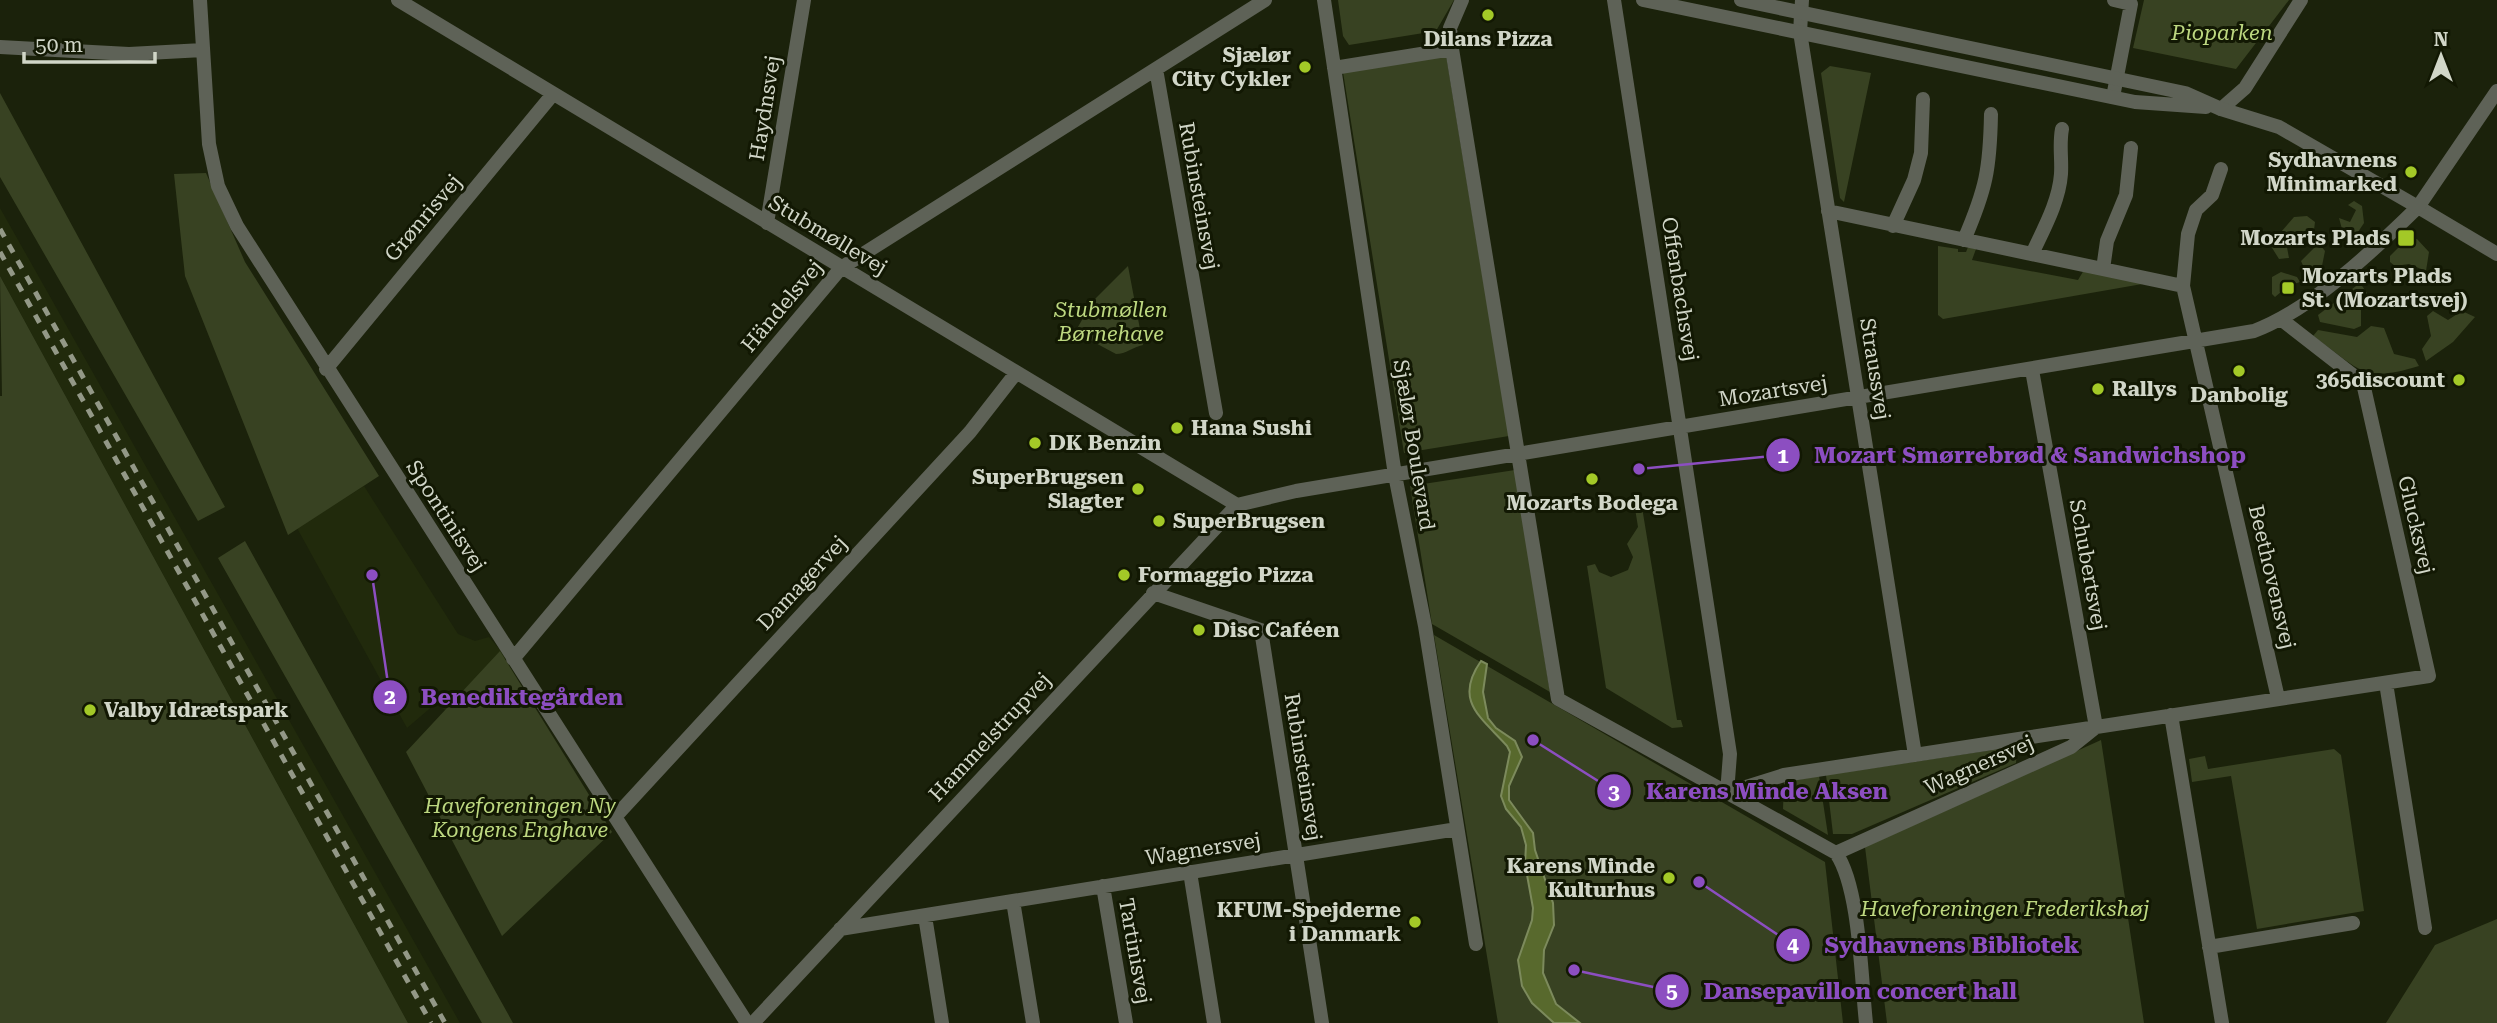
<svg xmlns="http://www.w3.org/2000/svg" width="2497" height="1023" font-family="'Roboto Serif',serif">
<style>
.built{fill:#212a0c}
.green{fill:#384222}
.water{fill:#58692d;stroke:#7c8a5c;stroke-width:2}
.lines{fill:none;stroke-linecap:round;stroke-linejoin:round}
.minor{stroke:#5e6257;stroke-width:14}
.tertiary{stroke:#5e6257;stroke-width:14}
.rail{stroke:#939887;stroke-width:5;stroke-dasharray:9 9;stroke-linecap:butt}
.poi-dot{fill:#a3c927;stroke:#121803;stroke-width:2.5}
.labels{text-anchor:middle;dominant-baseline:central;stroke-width:6;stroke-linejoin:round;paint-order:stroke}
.park-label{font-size:21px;font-style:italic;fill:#bdd880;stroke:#121803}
.poi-label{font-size:21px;font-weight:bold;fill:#d1d6c8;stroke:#121803;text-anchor:start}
.street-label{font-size:21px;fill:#d1d6c8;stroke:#121803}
.leader{fill:none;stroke:#8c4ec1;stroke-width:2.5}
.callout-dot{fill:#8c4ec1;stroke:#121803;stroke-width:2.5}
.mark-label{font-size:21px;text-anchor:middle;font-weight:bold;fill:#fff}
.callout-label{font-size:23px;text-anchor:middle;font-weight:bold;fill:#8c4ec1;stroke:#121803;stroke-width:6;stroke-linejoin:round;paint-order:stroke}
</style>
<rect width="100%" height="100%" fill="#1b220b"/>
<path class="built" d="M 0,208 L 460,1023 L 408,1023 L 0,276 Z
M 364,486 L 458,634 L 475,641 L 489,637 L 506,657 L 476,685 L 454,715 L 435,704 L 407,728 L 297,528 Z"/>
<path class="green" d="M 1338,0 L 1454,0 L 1436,31 L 1349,45 L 1343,36 Z
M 2144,0 L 2289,0 L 2236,69 L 2133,48 Z
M 1446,55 L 1509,436 L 1404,453 L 1343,72 Z
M 1830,66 L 1871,73 L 1844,202 L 1840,198 L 1821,73 Z
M 0,93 L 225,507 L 198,521 L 0,177 Z
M 206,173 L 245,262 L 379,476 L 288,535 L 185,276 L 174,174 Z
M 2354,201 L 2362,206 L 2364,223 L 2354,238 L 2345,240 L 2339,218 L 2350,222 L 2356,210 L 2348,205 Z
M 2307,216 L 2315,222 L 2314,230 L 2291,234 L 2286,242 L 2289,258 L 2279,259 L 2269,243 L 2269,236 L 2281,232 L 2294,217 Z
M 2408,238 L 2417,239 L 2429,252 L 2426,271 L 2409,264 L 2395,266 L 2390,262 L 2390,256 Z
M 1938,246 L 1958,249 L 1958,252 L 1966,252 L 1968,247 L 1976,249 L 1972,260 L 2078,280 L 2084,270 L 2148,283 L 1943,319 L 1938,315 Z
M 2321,246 L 2325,251 L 2322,266 L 2314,272 L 2306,272 L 2301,261 L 2315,247 Z
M 1128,266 L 1143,345 C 1133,347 1126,354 1116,354 L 1075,332 L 1093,301 Z
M 2281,272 L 2297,277 L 2300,282 L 2288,286 L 2275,297 L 2272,294 L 2272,277 Z
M 0,276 L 408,1023 L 0,1023 L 0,396 L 2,396 Z
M 2360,283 L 2367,293 L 2361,306 L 2361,326 L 2354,329 L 2320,322 L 2318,315 Z
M 2433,311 L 2448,320 L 2462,311 L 2475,317 L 2453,342 L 2426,361 L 2422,349 L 2431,336 L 2427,316 Z
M 2371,326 L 2384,328 L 2394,354 L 2415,359 L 2419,366 C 2361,384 2359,368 2313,336 L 2318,330 L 2357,337 Z
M 1515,470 L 1550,692 L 1432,624 L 1410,486 Z
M 1640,495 L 1677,720 L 1681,720 L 1683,727 L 1672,728 L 1606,688 L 1587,566 L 1595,564 L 1599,572 L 1611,577 L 1628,570 L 1633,557 L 1627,544 L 1638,527 L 1633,496 Z
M 245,541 L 513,1023 L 482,1023 L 218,558 Z
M 1434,635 L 1825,862 L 1843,1023 L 1498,1023 Z
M 500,651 L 612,832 L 502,936 L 406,752 Z
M 2101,740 L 2144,1023 L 1887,1023 L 1865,847 Z
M 2012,747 L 2017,751 L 2016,763 L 1852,834 L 1833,834 L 1826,775 Z
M 2334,749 L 2341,755 L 2364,911 L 2257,929 L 2231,776 L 2192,782 L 2189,759 L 2205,756 L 2208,769 Z
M 1819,776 L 1828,835 L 1783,809 L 1784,782 Z
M 2497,919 L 2497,1023 L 2386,1023 L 2435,945 Z"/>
<path class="water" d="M 1481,661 L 1487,664 L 1483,692 L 1488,718 L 1496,728 L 1515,741 L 1522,757 L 1509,786 L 1509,800 L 1533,833 L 1535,850 L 1553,903 L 1554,925 L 1544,950 L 1543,973 L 1556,1004 L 1580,1023 L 1554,1023 L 1532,1003 L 1522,986 L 1518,960 L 1532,920 L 1533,908 L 1525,864 L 1526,845 L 1521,827 L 1506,809 L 1501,796 L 1510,752 L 1507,746 C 1481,717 1453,701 1481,661 Z"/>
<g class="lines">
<path class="minor" d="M 200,0 L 209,144 L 218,186 L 237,226 L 747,1023
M 398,0 L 1237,505
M 1324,0 L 1395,475 L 1425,626 L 1476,944
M 1462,0 L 1450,28 L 1452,49 L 1558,699 L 1836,853 C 1860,888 1861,978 1866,1023
M 1614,0 L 1730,754 L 1727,793 L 1784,775 L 2429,676 L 2363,383 L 2282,320
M 1802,0 L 1800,32 L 1915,755
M 0,47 L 129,54 L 203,50
M 1334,68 L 1452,49
M 1156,69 L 1216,413
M 2113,97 L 2131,4 L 2114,0
M 2221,109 L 2245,88 L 2301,0
M 1828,211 L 2183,286 L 2278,698
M 767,223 L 804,0
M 1893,226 L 1914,180 L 1921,153 L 1923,99
M 1964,240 C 1986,189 1990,169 1991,114
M 2032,254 C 2043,230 2059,202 2061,174 C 2062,158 2059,145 2062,129
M 2103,269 L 2107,241 L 2126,195 L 2131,148
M 2183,286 L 2188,234 L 2196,210 L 2212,195 L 2221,169
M 326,369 L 553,94
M 1153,593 L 1261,630 L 1322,1023
M 513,659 L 841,268 L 1265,0
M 2386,683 L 2425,928
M 2171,715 L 2222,1023
M 615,817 L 970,432 L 1016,373
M 1836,853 L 2071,747 L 2096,727 L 2032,370
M 1190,872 L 1214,1023
M 1103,886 L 1126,1023
M 1013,901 L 1033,1023
M 925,916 L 942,1023
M 840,929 L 1457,829
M 2209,947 L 2353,923
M 753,1023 L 1237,505 L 1296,491 L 2254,331 C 2312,309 2373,251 2418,207 L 2497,254"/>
<path class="tertiary" d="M 1643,0 L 2135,102 L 2206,107
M 1741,0 L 2185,93 L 2221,109 L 2279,127 L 2418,207 L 2497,91"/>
<path class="rail" d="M 0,229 L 445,1023
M 0,252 L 431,1023"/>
</g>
<g class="poi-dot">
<circle cx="1488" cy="15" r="7"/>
<circle cx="1305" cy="67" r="7"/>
<circle cx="2411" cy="172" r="7"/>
<rect x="2397" y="229" width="18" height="18" rx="3.5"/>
<rect x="2281" y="281" width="14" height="14" rx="3.5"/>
<circle cx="2239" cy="371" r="7"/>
<circle cx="2459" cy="380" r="7"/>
<circle cx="2098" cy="389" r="7"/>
<circle cx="1177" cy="428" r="7"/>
<circle cx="1035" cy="443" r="7"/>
<circle cx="1592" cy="479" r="7"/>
<circle cx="1138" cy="489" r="7"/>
<circle cx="1159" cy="521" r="7"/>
<circle cx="1124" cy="575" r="7"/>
<circle cx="1199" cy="630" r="7"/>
<circle cx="90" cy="710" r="7"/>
<circle cx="1669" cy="878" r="7"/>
<circle cx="1415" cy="922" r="7"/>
</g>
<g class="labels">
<g class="park-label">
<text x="2222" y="33">Pioparken</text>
<text x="1111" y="310">Stubmøllen<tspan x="1111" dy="24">Børnehave</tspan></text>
<text x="520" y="806">Haveforeningen Ny<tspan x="520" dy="24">Kongens Enghave</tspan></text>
<text x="2005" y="909">Haveforeningen Frederikshøj</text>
</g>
<g class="poi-label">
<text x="1488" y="39" text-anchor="middle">Dilans Pizza</text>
<text x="1291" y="55" text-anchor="end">Sjælør<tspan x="1291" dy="24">City Cykler</tspan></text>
<text x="2397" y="160" text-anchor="end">Sydhavnens<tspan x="2397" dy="24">Minimarked</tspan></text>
<text x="2390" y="238" text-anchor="end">Mozarts Plads</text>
<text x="2302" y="276">Mozarts Plads<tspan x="2302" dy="24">St. (Mozartsvej)</tspan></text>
<text x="2445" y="380" text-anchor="end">365discount</text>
<text x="2112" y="389">Rallys</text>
<text x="2239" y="395" text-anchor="middle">Danbolig</text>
<text x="1191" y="428">Hana Sushi</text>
<text x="1049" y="443">DK Benzin</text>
<text x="1124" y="477" text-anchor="end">SuperBrugsen<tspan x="1124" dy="24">Slagter</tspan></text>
<text x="1592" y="503" text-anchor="middle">Mozarts Bodega</text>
<text x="1173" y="521">SuperBrugsen</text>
<text x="1138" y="575">Formaggio Pizza</text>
<text x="1213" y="630">Disc Caféen</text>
<text x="104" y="710">Valby Idrætspark</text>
<text x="1655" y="866" text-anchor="end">Karens Minde<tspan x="1655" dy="24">Kulturhus</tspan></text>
<text x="1401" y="910" text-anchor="end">KFUM-Spejderne<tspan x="1401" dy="24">i Danmark</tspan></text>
</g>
<g class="street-label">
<text transform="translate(765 108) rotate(-81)">Haydnsvej</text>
<text transform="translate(1199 196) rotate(80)">Rubinsteinsvej</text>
<text transform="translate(423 218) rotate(-50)">Grønrisvej</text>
<text transform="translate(828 235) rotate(31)">Stubmøllevej</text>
<text transform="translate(1680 289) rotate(81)">Offenbachsvej</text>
<text transform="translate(782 306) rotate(-50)">Händelsvej</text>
<text transform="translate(1875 369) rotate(81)">Straussvej</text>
<text transform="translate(1773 391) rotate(-9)">Mozartsvej</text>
<text transform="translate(1414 445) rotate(81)">Sjælør Boulevard</text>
<text transform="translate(446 516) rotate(57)">Spontinisvej</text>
<text transform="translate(2416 525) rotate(77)">Glucksvej</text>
<text transform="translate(2088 565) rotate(80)">Schubertsvej</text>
<text transform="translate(2272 577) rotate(77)">Beethovensvej</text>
<text transform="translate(802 583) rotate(-47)">Damagervej</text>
<text transform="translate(990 737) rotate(-47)">Hammelstrupvej</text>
<text transform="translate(1979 765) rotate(-24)">Wagnersvej</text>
<text transform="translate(1303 767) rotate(81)">Rubinsteinsvej</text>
<text transform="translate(1203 849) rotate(-9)">Wagnersvej</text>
<text transform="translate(1135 951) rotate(80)">Tartinisvej</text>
</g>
</g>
<path class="leader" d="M1639 469L1783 455M372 575L390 697M1533 740L1614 791M1699 882L1793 945M1574 970L1672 991"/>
<g class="callout-dot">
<circle cx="1639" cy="469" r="7"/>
<circle cx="372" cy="575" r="7"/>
<circle cx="1533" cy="740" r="7"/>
<circle cx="1699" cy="882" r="7"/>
<circle cx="1574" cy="970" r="7"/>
<circle cx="1783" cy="455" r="18"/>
<circle cx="390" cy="697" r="18"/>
<circle cx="1614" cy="791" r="18"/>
<circle cx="1793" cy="945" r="18"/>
<circle cx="1672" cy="991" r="18"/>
</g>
<g class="mark-label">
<text x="1783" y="463">1</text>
<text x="390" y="704">2</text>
<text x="1614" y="799">3</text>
<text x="1793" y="952">4</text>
<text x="1672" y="998">5</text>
</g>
<g class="callout-label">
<text x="2030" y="463">Mozart Smørrebrød &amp; Sandwichshop</text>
<text x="522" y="705">Benediktegården</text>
<text x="1767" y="799">Karens Minde Aksen</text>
<text x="1952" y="953">Sydhavnens Bibliotek</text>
<text x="1860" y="999">Dansepavillon concert hall</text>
</g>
<g transform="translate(2441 56)" stroke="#121803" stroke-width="5" paint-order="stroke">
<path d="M0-5L12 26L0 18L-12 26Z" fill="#d1d6c8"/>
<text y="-10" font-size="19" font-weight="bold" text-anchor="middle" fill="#d1d6c8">N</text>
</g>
<path d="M24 52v10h131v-10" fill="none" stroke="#d1d6c8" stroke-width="3.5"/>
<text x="35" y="52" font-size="21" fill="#d1d6c8" stroke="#121803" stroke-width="5" paint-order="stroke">50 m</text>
</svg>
